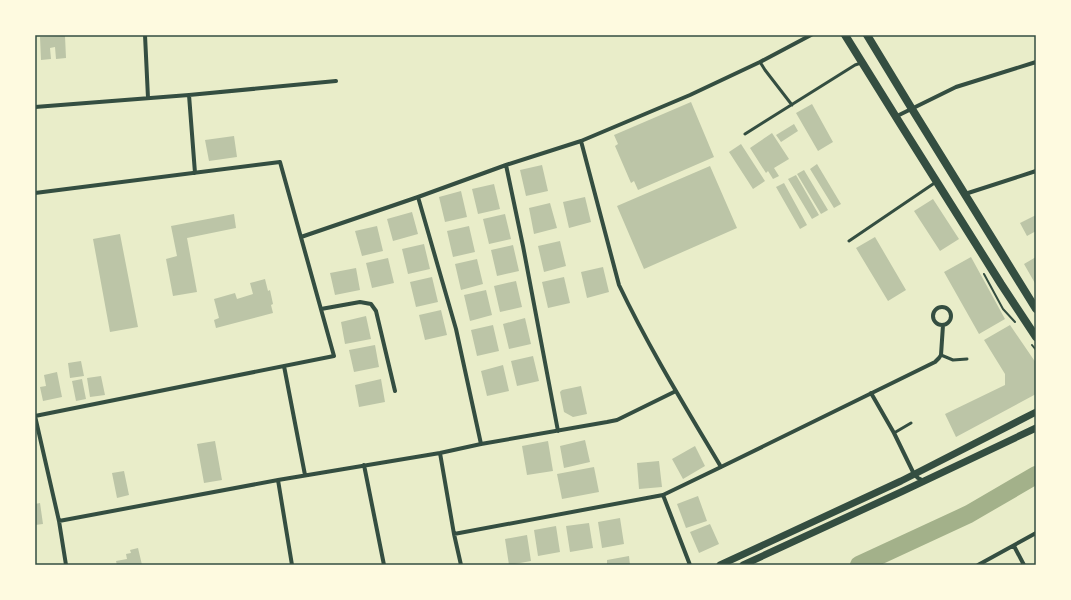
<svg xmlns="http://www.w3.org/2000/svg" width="1071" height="600" font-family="Commissioner,sans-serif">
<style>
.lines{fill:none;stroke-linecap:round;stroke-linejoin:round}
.river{stroke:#a3b18a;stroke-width:18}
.building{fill:#bcc5a7}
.path{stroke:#344e41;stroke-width:2}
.service{stroke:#344e41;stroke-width:3}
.minor{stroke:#344e41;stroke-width:4}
.tertiary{stroke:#344e41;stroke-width:7}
.secondary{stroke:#344e41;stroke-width:8}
.neatline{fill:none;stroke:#344e41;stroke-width:1.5}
</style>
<rect width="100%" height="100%" fill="#e9edc9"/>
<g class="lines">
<path class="river" d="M 859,565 L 969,514 L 1036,475"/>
</g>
<path class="building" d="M 65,36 L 66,58 L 56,59 L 55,47 L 50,48 L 51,59 L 41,60 L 40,37 Z
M 691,102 L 714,157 L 638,190 L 634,181 L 631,183 L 615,146 L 618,144 L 614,135 Z
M 812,104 L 833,142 L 818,151 L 796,113 Z
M 794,124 L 798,131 L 781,142 L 776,135 Z
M 772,133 L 789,159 L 774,168 L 779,176 L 773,179 L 768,171 L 766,173 L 750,148 Z
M 234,136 L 237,157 L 209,161 L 205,140 Z
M 741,144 L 765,181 L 753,189 L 729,152 Z
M 817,164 L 841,204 L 834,208 L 810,169 Z
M 542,165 L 548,191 L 526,196 L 520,170 Z
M 710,166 L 737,228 L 644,269 L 617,206 Z
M 804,170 L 828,210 L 821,214 L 797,174 Z
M 796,175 L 819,215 L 812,219 L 788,179 Z
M 784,183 L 807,225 L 800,229 L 776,187 Z
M 494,184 L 500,209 L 478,214 L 472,189 Z
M 461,191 L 467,217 L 445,222 L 439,197 Z
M 585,197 L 591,222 L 569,228 L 563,202 Z
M 933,199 L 959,239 L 940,251 L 914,211 Z
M 550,203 L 557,228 L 534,234 L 529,208 Z
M 412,212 L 418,234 L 393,241 L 387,219 Z
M 234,214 L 236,228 L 187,238 L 197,292 L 173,296 L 166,259 L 177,256 L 171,226 Z
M 505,214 L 511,239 L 489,244 L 483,219 Z
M 1036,215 L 1036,231 L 1027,236 L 1020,223 Z
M 377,226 L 383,251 L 362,256 L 355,231 Z
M 469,226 L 475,252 L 453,257 L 447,231 Z
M 120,234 L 138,327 L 110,332 L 93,239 Z
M 875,237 L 906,290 L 888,301 L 856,248 Z
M 560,241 L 566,266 L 544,272 L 538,246 Z
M 424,244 L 430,269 L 408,274 L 402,249 Z
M 513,245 L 519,271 L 497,276 L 491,250 Z
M 971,257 L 1005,319 L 979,334 L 944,272 Z
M 1036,257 L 1036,285 L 1024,264 Z
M 388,258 L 394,283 L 372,288 L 366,263 Z
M 477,259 L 483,284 L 461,290 L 455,264 Z
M 603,267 L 609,292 L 587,298 L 581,272 Z
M 356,268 L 360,290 L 335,295 L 330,273 Z
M 432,277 L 438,302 L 416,307 L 410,282 Z
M 564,277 L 570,303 L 548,308 L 542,282 Z
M 265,279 L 268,291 L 270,290 L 273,304 L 271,305 L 273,313 L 216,328 L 214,320 L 219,318 L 214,299 L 235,293 L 237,299 L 253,294 L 250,283 Z
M 516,281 L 522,307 L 500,312 L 494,286 Z
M 486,290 L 492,315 L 470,321 L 464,295 Z
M 441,310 L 447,335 L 425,340 L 419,315 Z
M 366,316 L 371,339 L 345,344 L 341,322 Z
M 525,318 L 531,344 L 509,349 L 503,324 Z
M 493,325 L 499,351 L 477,356 L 471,330 Z
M 1010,325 L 1036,363 L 1036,394 L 956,437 L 945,414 L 1005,385 L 1005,374 L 984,340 Z
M 375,345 L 379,367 L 354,372 L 349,350 Z
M 533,356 L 539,381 L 517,386 L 511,361 Z
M 81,361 L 84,376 L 70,378 L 68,363 Z
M 503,365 L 509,391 L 487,396 L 481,371 Z
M 57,372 L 62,397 L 43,401 L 40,387 L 46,386 L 44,375 Z
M 101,376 L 105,395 L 90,397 L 87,378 Z
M 82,379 L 86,399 L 76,401 L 72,381 Z
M 381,379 L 385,402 L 359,407 L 355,385 Z
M 581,386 L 587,414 L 573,417 L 564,412 L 560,392 L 562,390 Z
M 585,440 L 590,462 L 564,468 L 560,446 Z
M 215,441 L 222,480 L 204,483 L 197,444 Z
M 548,441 L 553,471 L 527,475 L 522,446 Z
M 695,446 L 705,466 L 683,479 L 672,459 Z
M 659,461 L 662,487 L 639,489 L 637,463 Z
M 594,467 L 599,492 L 562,499 L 557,474 Z
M 124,471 L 129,495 L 117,498 L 112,473 Z
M 698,496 L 707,521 L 686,528 L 677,504 Z
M 40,503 L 43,524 L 35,525 L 35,504 Z
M 620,518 L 624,544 L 602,548 L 598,522 Z
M 589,523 L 593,548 L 570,552 L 566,526 Z
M 710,524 L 719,544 L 699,553 L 690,532 Z
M 556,526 L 560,552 L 538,556 L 534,530 Z
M 527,535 L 531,561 L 509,565 L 505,539 Z
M 138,548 L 142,565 L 117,565 L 116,561 L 127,559 L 126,554 L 131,553 L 130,550 Z
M 629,556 L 630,565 L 607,565 L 607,560 Z"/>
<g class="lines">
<path class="path" d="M 984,274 L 1003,309 L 1015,322
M 1032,345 L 1036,350"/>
<path class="service" d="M 760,62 L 765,70 L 792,105
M 745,134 L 855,65 L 861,63
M 849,241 L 936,182
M 941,355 L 953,360 L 967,359
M 894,433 L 911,423"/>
<path class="minor" d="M 145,35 L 148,98
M 189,95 L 195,173
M 35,107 L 189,95 L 336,81
M 895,117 L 956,87 L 1036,62
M 581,141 L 619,285 C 649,348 686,408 721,467
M 506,165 L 523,246 L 558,431
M 35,193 L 280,162 L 334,356 L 35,416
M 965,194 L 1036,171
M 418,197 L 456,329 L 481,444
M 301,237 L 418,197 L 506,165 L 581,141 L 690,95 L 760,62 L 811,35
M933 316a9 9 0 1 1 18 0a9 9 0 1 1-18 0Z
M 321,309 L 360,302 L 371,304 L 376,311 L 395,391
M 284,366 L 305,475
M 871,393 L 894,433 L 914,474 L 918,478 L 924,481
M 35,416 L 59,521 L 66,565
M 440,453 L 454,534 L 461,565
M 364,465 L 384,565
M 278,480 L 292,565
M 663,495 L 690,565
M 59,521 L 278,480 L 440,453 L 481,444 L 607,422 L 617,420 L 676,391
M 454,534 L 663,495 L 721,467 L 935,362 L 939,358 L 941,355 L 943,325
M 1014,546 L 1024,565
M 978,565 L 1036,533"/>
<path class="tertiary" d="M 720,565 L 901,481 L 1036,412
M 743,565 L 901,492 L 1036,428"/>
<path class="secondary" d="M 845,35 L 901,125 L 1001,284 L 1036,337
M 867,35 L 912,109 L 1036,309"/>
</g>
<rect width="1071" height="600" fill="none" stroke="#fefae0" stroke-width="72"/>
<rect x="36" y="36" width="999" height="528" class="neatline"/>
</svg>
